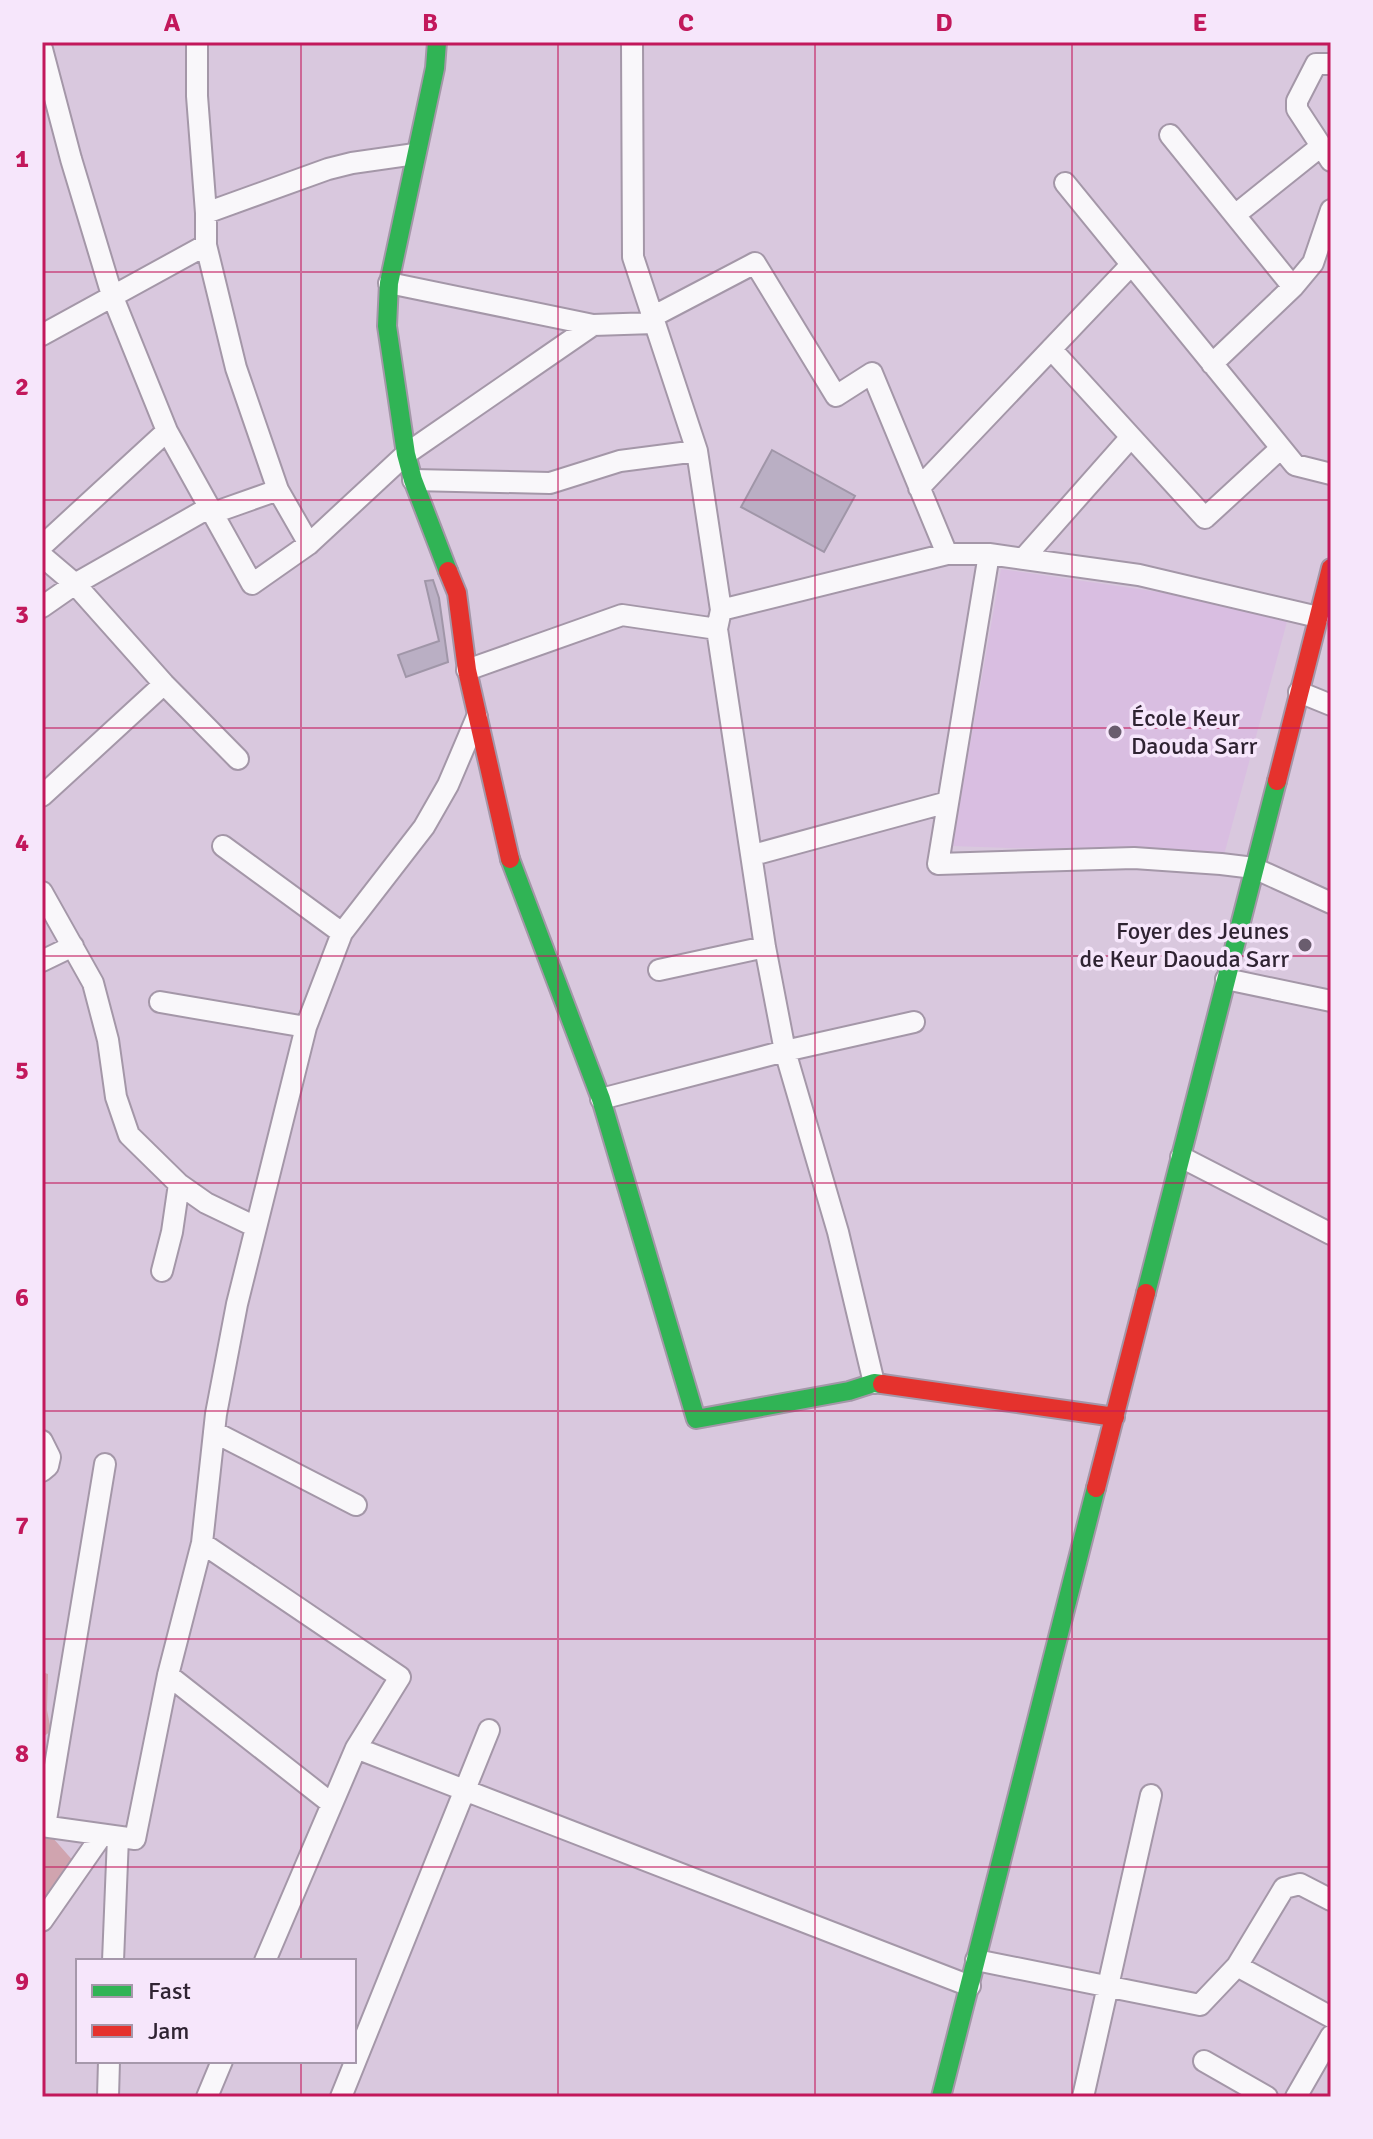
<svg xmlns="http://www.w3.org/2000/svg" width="1373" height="2139" font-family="Signika,sans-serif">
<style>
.built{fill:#d9bee1}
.green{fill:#d0a4af}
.building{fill:#baafc4;stroke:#a096a8;stroke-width:2}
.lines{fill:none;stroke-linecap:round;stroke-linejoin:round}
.street-casing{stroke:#a497a8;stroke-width:24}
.fast-casing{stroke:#a497a8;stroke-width:22}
.jam-casing{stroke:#a497a8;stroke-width:22}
.street{stroke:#f9f7fa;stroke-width:20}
.fast{stroke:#30b455;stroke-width:18}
.jam{stroke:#e5322d;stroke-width:18}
.grid{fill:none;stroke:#c2185b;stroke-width:2;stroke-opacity:0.55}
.poi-dot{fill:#6a5d6e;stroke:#f6e6fb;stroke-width:3}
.labels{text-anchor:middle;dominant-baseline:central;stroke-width:7;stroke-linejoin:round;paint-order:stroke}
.poi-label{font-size:24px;fill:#2f2332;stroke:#f6e6fb;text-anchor:start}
.neatline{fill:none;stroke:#c2185b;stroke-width:3}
.grid-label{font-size:26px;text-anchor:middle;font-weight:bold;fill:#c2185b}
</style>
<rect width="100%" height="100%" fill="#d9c8de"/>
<path class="built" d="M 1001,569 L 1193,597 L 1288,618 L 1224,855 L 952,846 Z"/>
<path class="green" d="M 42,1672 L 48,1674 L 47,1710 L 51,1731 L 43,1737 Z
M 45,1829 L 75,1863 L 42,1913 L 42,1831 Z"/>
<path class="building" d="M 772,450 L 855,496 L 824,552 L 741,507 Z
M 433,580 L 439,598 L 448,662 L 406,677 L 398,655 L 439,641 L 425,581 Z"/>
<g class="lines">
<defs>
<path id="street" d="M 197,42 L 197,96 L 206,213 L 206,245 L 236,368 L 278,490 L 309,544
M 632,42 L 633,257 L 697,451 L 721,610 L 717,629 L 765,947 L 785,1051 L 838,1232 L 874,1383
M 42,49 L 71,159 L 112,295 L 167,431 L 252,584 L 309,544 L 406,454 L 593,325
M 1331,64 L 1316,64 L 1297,101 L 1297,109 L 1331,161
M 1170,135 L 1293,287
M 1065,183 L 1295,465 L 1331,474
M 206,213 L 328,169 L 352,163 L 415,154
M 1235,215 L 1320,147
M 389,283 L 593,325 L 654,323
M 652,317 L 755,263 L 836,396 L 872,373 L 947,554
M 42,335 L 206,245
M 1051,349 L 1205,518 L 1281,448
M 1212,364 L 1293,287 L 1313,263 L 1331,210
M 413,480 L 550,483 L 620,461 L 697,451
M 919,488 L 1131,265
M 213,513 L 278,490
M 42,546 L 167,431
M 989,554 L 938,864 L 1134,858 L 1221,864 L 1254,868 L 1331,903
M 42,556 L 75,584 L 164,684 L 238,759
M 1023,559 L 1131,437
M 42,607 L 75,584 L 210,507
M 721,610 L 947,554 L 989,554 L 1139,575 L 1318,617
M 467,670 L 622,615 L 717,629
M 1299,692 L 1331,705
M 42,796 L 164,684
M 223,846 L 342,933
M 753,855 L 948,802
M 42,892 L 93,983 L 108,1040 L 116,1097 L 129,1135 L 179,1184 L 172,1232 L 162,1271
M 42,961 L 73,946
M 659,970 L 765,947
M 1226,979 L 1331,1001
M 160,1002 L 306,1027
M 601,1099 L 785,1051 L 914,1022
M 1181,1157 L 1331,1234
M 179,1184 L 206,1203 L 256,1227
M 214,1432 L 356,1505
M 42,1441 L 50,1457 L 48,1466 L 42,1471
M 202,1543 L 400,1677 L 356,1748 L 265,1961
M 168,1675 L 332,1804
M 356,1748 L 970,1986
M 42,1826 L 135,1839 L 168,1675 L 202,1543 L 216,1414 L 237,1304 L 306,1027 L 342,933 L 424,827 L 448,785 L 477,717
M 45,1826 L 105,1464
M 42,1921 L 102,1835
M 976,1960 L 1200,2005 L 1237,1966 L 1284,1888 L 1300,1884 L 1331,1900
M 113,1961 L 118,1837
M 1237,1966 L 1331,2017
M 1204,2061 L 1267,2097
M 108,2097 L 109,2061
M 207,2097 L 222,2061
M 341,2097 L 489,1730
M 1083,2097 L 1151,1795
M 1296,2097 L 1331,2036"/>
<path id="fast" d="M 437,42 L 435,68 L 389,283 L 387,326 L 406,454 L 413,480 L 448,571
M 510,859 L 601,1099 L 696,1419 L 849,1391 L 874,1383 L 882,1384
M 1146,1293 L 1277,781
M 941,2097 L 1096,1488"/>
<path id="jam" d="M 448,571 L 457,593 L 467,670 L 510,859
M 1277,781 L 1331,568
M 882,1384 L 1115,1417
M 1096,1488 L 1146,1293"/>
</defs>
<use href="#street" class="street-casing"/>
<use href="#fast" class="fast-casing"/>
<use href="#jam" class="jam-casing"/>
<use href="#street" class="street"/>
<use href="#fast" class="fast"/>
<use href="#jam" class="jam"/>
</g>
<path class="grid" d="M 301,42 L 301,1961M 558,42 L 558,2097M 815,42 L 815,2097M 1072,42 L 1072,2097M 42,272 L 1331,272M 42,500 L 1331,500M 42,728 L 1331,728M 42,956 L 1331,956M 42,1183 L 1331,1183M 42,1411 L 1331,1411M 42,1639 L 1331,1639M 42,1867 L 1331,1867M 301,2061 L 301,2097"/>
<g class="poi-dot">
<circle cx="1115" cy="732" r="8"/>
<circle cx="1305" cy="945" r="8"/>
</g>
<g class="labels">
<g class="poi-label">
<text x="1131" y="718">École Keur<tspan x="1131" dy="28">Daouda Sarr</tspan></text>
<text x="1289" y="931" text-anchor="end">Foyer des Jeunes<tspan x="1289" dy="28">de Keur Daouda Sarr</tspan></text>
</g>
</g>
<rect width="1373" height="2139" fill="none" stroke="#f6e6fb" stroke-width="88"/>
<rect x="76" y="1959" width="280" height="104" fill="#f6e6fb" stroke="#a698ab" stroke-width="2"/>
<rect x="92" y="1985" width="40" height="12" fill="#30b455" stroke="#a698ab" stroke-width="2"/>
<text x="148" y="1999" font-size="24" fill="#2f2332">Fast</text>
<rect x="92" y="2025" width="40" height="12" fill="#e5322d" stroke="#a698ab" stroke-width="2"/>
<text x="148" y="2039" font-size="24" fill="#2f2332">Jam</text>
<rect x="44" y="44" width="1285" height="2051" class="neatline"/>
<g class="grid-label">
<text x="172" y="31">A</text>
<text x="430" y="31">B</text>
<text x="686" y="31">C</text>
<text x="944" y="31">D</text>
<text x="1200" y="31">E</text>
<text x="22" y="167">1</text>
<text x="22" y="395">2</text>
<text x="22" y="623">3</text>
<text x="22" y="851">4</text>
<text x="22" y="1079">5</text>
<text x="22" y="1306">6</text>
<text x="22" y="1534">7</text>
<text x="22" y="1762">8</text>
<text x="22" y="1990">9</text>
</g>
</svg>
